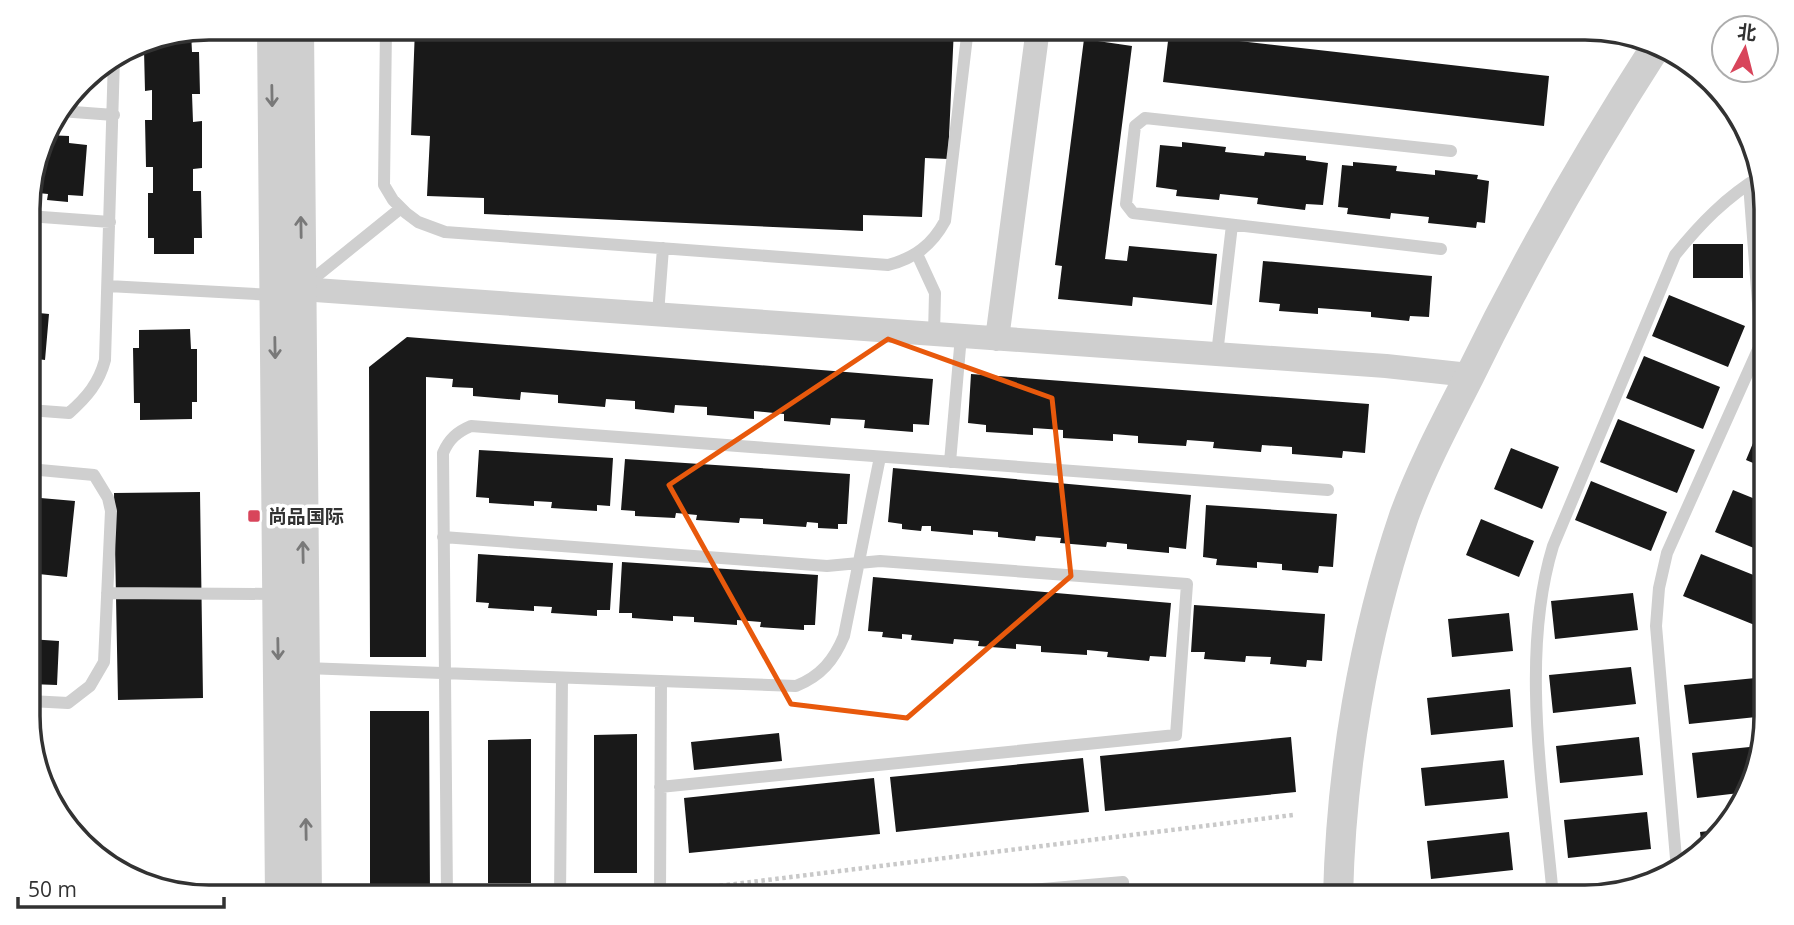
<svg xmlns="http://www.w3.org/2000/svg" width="1794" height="925" font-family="'Open Sans','Noto Sans SC',sans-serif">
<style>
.building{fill:#191919}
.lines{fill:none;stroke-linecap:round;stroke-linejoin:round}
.path{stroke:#c9c9c9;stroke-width:4.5;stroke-dasharray:3.5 3.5;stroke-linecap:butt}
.service{stroke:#cfcfcf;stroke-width:12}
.minor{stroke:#cfcfcf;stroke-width:24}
.tertiary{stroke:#cfcfcf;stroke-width:30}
.oneway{stroke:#797979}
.marked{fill:none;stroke:#e8590c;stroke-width:5;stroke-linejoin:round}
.poi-dot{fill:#d8455b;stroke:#fff;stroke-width:2.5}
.labels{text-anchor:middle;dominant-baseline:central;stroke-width:7;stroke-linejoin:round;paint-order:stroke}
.poi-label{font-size:19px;font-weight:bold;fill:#323232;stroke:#fff;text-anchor:start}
.rim{fill:none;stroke:#323232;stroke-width:3.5}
</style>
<rect width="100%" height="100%" fill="#fff"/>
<path class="building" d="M 415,28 L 954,28 L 948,159 L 925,158 L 922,217 L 863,215 L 863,231 L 484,214 L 484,198 L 427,196 L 430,136 L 411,135 Z
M 187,32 L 191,32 L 192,52 L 199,52 L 200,94 L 192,94 L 193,122 L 202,121 L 202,168 L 193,169 L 193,191 L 201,191 L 202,238 L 194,238 L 194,254 L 154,254 L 154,238 L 148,238 L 148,193 L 153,193 L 153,167 L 146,167 L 145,120 L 152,120 L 152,90 L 145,91 L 144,50 L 151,50 L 151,39 Z
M 1169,33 L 1549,76 L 1544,126 L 1163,82 Z
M 1084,39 L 1132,46 L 1105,259 L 1127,261 L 1129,246 L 1217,254 L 1212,305 L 1133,297 L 1132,306 L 1058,299 L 1062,266 L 1055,265 Z
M 45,135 L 69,136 L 69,143 L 87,145 L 83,196 L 68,195 L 68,202 L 47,200 L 48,194 L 38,193 L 37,199 L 28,198 Z
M 1182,142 L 1226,147 L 1225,152 L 1264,156 L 1265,152 L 1306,156 L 1306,160 L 1328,163 L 1323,205 L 1306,204 L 1305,210 L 1257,204 L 1258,198 L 1220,194 L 1219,200 L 1176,196 L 1177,190 L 1156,187 L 1160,145 L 1182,147 Z
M 1353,162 L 1397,166 L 1396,171 L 1435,175 L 1435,170 L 1478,175 L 1477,179 L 1489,181 L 1485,223 L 1477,222 L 1476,228 L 1428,223 L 1429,217 L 1391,213 L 1390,219 L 1347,214 L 1348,208 L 1338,207 L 1342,165 L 1353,166 Z
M 1693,244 L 1743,244 L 1743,278 L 1693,278 Z
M 1263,261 L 1432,276 L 1429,317 L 1410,316 L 1409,321 L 1371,317 L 1371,312 L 1318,308 L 1318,314 L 1279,311 L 1280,304 L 1259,302 Z
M 1669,295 L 1745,326 L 1728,367 L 1652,336 Z
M 29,312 L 49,314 L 45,360 L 29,358 Z
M 190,329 L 191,349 L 197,349 L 197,402 L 192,402 L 192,419 L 140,420 L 140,403 L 134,403 L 133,348 L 139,348 L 139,330 Z
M 407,337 L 933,379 L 929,425 L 913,424 L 913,432 L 864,428 L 865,420 L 831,418 L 830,425 L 784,421 L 784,414 L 754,411 L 754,419 L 707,415 L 707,407 L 675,405 L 674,413 L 635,409 L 635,401 L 606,399 L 605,407 L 558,403 L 558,395 L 521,392 L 520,400 L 473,396 L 473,388 L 452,387 L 453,379 L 426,377 L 426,657 L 370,657 L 369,367 Z
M 1644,356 L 1720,387 L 1703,429 L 1626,398 Z
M 971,374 L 1369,404 L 1365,453 L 1343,451 L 1342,458 L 1292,454 L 1292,447 L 1262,445 L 1261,452 L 1213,448 L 1214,442 L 1187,440 L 1186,446 L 1138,443 L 1138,436 L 1113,434 L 1113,441 L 1063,438 L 1063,430 L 1033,428 L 1033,435 L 986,432 L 986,425 L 968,423 Z
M 1765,414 L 1765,468 L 1746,460 Z
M 1618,419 L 1695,450 L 1677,493 L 1600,462 Z
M 1511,448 L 1559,467 L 1542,509 L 1494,489 Z
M 479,450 L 613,458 L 610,506 L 597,505 L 597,511 L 551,508 L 552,502 L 534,501 L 534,506 L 489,503 L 489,498 L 476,497 Z
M 625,459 L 850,474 L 847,524 L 838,524 L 838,529 L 818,528 L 818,523 L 807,522 L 806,527 L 763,524 L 763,519 L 740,518 L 739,523 L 696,520 L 697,515 L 676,513 L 675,518 L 635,516 L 635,511 L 621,510 Z
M 893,468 L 1191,495 L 1186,549 L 1169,547 L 1169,553 L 1127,549 L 1127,544 L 1107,542 L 1106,547 L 1060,543 L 1061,538 L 1036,536 L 1035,541 L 998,537 L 998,532 L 973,530 L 973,535 L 931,531 L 931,526 L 922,526 L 921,531 L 902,529 L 902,524 L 888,522 Z
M 1591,481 L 1667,512 L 1651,551 L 1575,520 Z
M 1733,490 L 1765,503 L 1766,553 L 1715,532 Z
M 200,492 L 203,698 L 118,700 L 114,493 Z
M 29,497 L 75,501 L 67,577 L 29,573 Z
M 1206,505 L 1337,514 L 1333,567 L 1319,566 L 1318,573 L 1282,570 L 1282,564 L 1257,562 L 1257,568 L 1216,565 L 1217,559 L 1203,557 Z
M 1481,519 L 1534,541 L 1519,577 L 1466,555 Z
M 478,554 L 613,563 L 610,610 L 597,610 L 597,616 L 551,613 L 552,607 L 534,606 L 534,611 L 488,608 L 489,603 L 476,602 Z
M 1701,554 L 1766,580 L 1766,619 L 1762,628 L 1683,596 Z
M 622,562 L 818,575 L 815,625 L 804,625 L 804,630 L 760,627 L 761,622 L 737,620 L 737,625 L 694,622 L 694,617 L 673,616 L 673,621 L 632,618 L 632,613 L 619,613 Z
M 873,577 L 1171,603 L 1166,657 L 1150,656 L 1149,661 L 1107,657 L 1108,652 L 1087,650 L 1087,655 L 1041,652 L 1041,646 L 1016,644 L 1016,649 L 978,646 L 979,641 L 954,639 L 953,644 L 911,640 L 912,635 L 902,634 L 902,639 L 882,637 L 883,632 L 868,631 Z
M 1633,593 L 1638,630 L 1555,639 L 1551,601 Z
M 1194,605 L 1325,614 L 1322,661 L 1307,660 L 1306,667 L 1270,664 L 1271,657 L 1246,656 L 1245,662 L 1204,659 L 1205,652 L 1191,652 Z
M 1509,613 L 1513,651 L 1452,657 L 1448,619 Z
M 29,639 L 59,641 L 57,685 L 29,684 Z
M 1631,667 L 1636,704 L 1553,713 L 1549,675 Z
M 1766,677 L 1766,716 L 1689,724 L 1684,685 Z
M 1510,689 L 1513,727 L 1431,735 L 1427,698 Z
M 370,711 L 429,711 L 430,897 L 370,897 Z
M 779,733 L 782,761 L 694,770 L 691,742 Z
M 637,734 L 637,873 L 594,873 L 594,735 Z
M 1291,737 L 1296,792 L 1105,811 L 1100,756 Z
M 1639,737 L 1643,775 L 1560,783 L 1556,746 Z
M 531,739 L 531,883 L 488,883 L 488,740 Z
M 1759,746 L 1748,792 L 1697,798 L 1692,753 Z
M 1083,758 L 1089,812 L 896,832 L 890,777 Z
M 1504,760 L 1508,798 L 1425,806 L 1421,768 Z
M 874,778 L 880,834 L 689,853 L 684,798 Z
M 1647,812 L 1651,849 L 1568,858 L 1564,820 Z
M 1717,830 L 1702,848 L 1700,832 Z
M 1509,832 L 1513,870 L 1431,879 L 1427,841 Z
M 1642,880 L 1596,897 L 1572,897 L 1571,887 Z"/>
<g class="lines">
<path class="path" d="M 678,891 L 1293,815"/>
<path class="service" d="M 386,28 L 384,185 L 393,200 L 406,213 L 418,222 L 445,232 L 888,265 C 915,258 932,245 945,221 L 968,28
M 60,111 L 114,115
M 28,216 L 110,222
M 1441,249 L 1133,213 L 1126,204 L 1135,126 L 1145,118 L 1451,151
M 917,254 L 935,293 L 934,334
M 108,286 L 274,295
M 303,287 L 401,208
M 658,314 L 663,248
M 1217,354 L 1232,225
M 29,410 L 69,413 C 87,397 99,383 105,360 L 114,58
M 950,462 L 961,336
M 29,469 L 94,475 L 108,498 L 111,511 L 104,662 L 90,686 L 68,703 L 30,701
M 443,537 L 827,566 L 880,561 L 1187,584 L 1176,735 L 660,787
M 107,593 L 277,594
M 305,668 L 796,686 C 821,676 834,660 844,636 L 880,457
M 1677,870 L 1656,626 L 1659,588 L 1667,553 L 1761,343 L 1749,184
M 447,897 L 443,453 C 449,439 457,432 471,426 L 1328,490
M 560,897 L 562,678
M 660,897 L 661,681
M 951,897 L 1123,882 L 1124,897
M 1553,897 C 1543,785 1520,654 1553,546 L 1675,255 C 1700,224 1726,197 1761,176"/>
<path class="minor" d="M 301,289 L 1386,366 L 1469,375
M 997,339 L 1038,28"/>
<path class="tertiary" d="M 272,28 L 280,897
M 299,28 L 307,897
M 1338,897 C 1341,769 1363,637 1404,516 C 1421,469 1446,422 1469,377 C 1525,262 1588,152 1657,45"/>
</g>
<defs><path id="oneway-shaft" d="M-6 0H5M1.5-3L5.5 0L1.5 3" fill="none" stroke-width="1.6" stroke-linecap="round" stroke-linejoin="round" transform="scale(1.75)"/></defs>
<g class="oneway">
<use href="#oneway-shaft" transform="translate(272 96) rotate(89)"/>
<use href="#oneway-shaft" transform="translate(301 227) rotate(-91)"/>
<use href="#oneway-shaft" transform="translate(275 348) rotate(89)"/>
<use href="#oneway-shaft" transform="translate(303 552) rotate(-91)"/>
<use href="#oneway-shaft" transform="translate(278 649) rotate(89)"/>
<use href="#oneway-shaft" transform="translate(306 829) rotate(-91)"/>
</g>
<path class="marked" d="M 888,339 L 1052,398 L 1071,576 L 907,718 L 791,704 L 669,485 Z"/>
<rect class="poi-dot" x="247" y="509" width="14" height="14" rx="3.5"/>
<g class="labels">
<g class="poi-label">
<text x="268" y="516">尚品国际</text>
</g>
</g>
<path d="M0 0H1794V925H0ZM209 40H1585A169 169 0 0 1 1754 209V716A169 169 0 0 1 1585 885H209A169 169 0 0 1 40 716V209A169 169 0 0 1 209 40Z" fill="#fff" fill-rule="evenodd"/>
<path class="rim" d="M209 40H1585A169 169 0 0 1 1754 209V716A169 169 0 0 1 1585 885H209A169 169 0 0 1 40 716V209A169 169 0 0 1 209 40Z"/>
<g transform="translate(1745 49) rotate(7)"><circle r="33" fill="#ffffff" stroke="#adadad" stroke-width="2"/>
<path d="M0-5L12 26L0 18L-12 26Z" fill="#d8455b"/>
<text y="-10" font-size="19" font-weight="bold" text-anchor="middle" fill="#323232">北</text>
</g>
<path d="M18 897v10h206v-10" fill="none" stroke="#323232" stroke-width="3.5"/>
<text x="28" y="897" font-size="21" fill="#323232" stroke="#ffffff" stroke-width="5" paint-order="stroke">50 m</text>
</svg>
